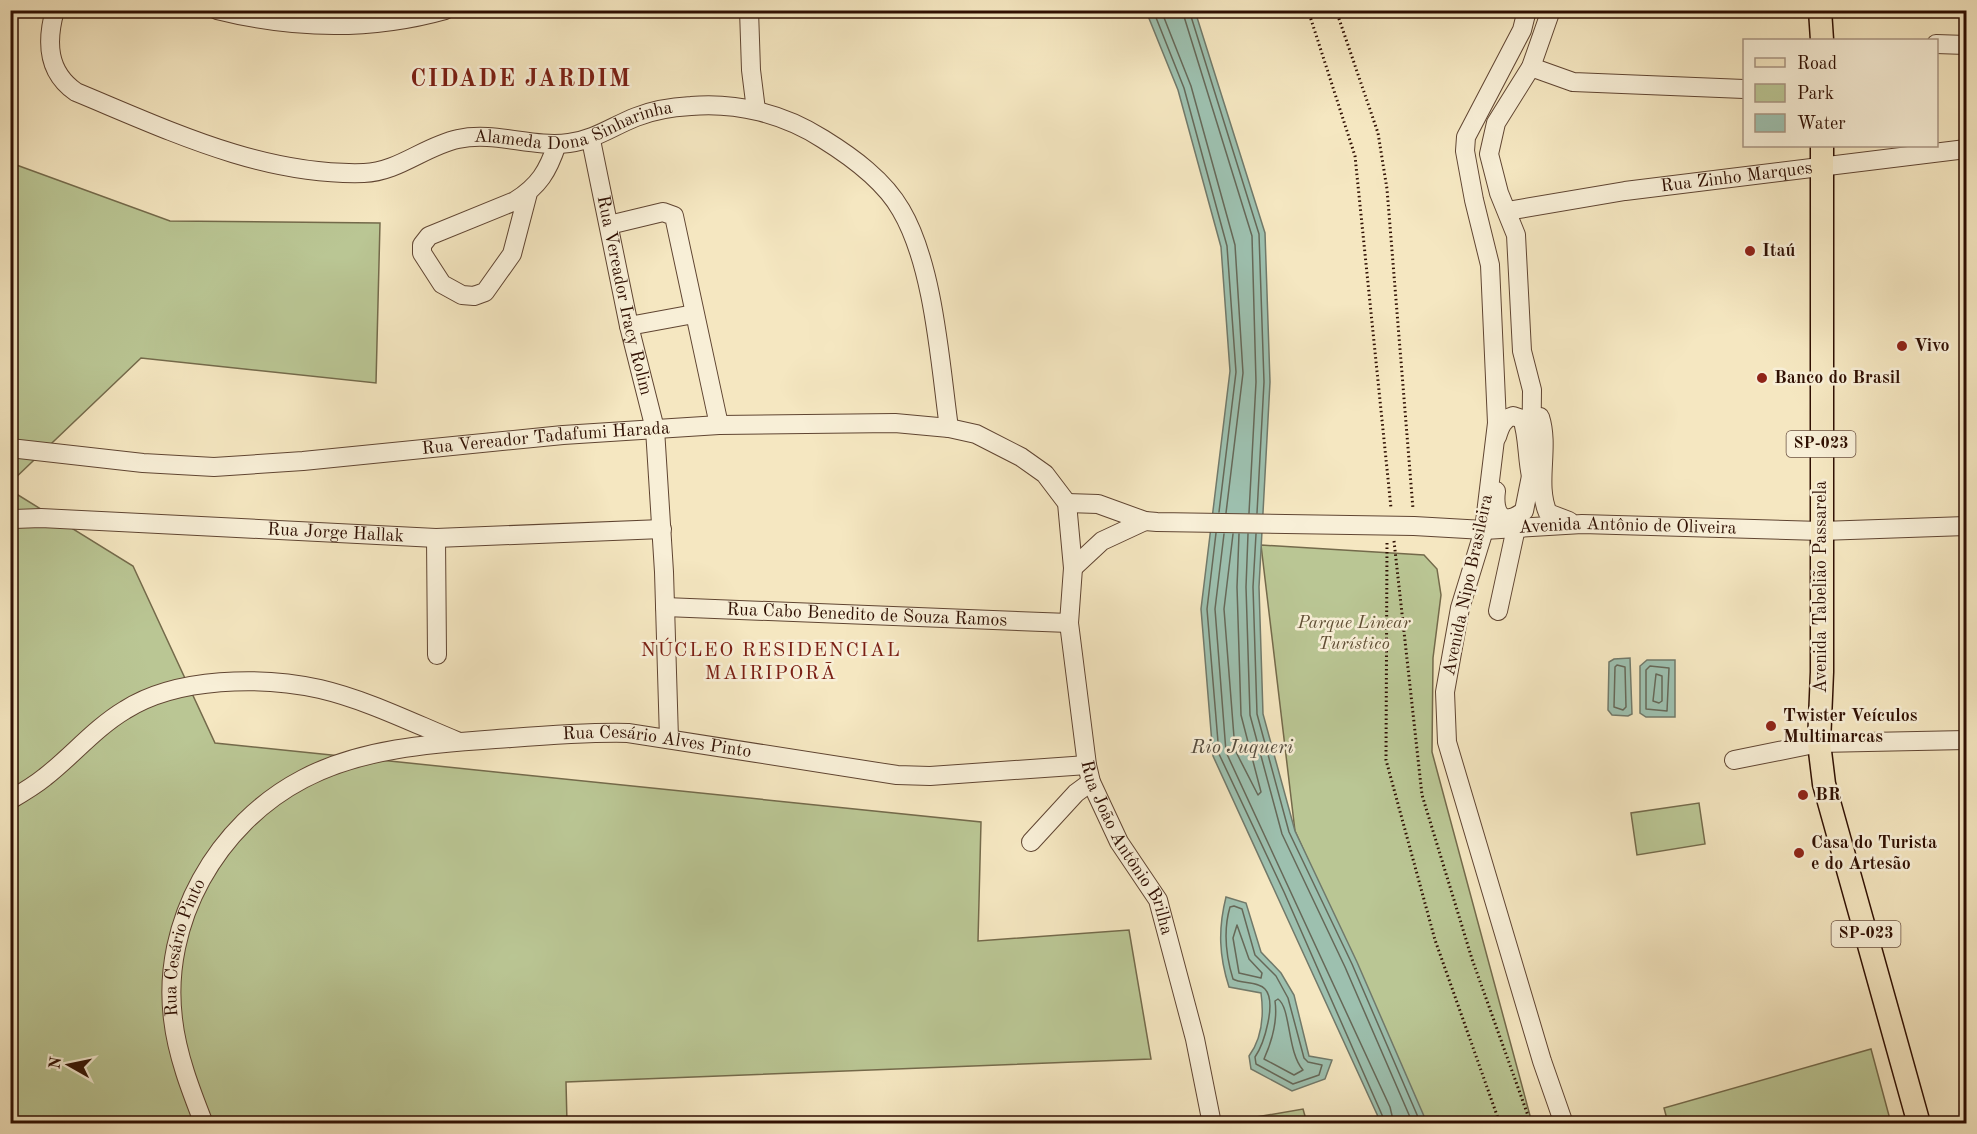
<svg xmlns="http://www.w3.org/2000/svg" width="1977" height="1134" font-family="'Old Standard TT',serif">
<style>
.green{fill:#bac694;stroke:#746a4b;stroke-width:1.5}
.water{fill:#9dc0af;stroke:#71796a;stroke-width:1.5}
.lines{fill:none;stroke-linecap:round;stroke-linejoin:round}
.shore{stroke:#666858;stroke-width:1.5}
.minor-casing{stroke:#604532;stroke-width:20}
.major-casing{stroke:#2f0f02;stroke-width:25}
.path{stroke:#2f0f02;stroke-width:3;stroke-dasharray:1.5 3;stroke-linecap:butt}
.minor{stroke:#f8efd7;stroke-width:18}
.major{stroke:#f5e7c1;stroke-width:22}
.poi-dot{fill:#8f2418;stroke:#f8efd7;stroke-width:2}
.labels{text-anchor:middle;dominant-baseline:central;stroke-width:5;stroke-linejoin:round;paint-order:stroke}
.shield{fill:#f8efd7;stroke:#6b5242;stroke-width:1.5}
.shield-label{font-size:16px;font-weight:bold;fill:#2f0f02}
.street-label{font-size:18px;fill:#2f0f02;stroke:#f8efd7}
.poi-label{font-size:18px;font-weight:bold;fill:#2f0f02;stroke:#f8efd7;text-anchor:start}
.park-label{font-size:18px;font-style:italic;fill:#604f35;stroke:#f8efd7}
.neighbourhood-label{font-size:20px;letter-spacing:1.5px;fill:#7a1f14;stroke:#f8efd7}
.water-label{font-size:20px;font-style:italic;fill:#564d3f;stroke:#f8efd7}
.district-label{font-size:24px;font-weight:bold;letter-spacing:1.5px;fill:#7a1f14;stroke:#f8efd7}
</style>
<rect width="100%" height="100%" fill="#f5e7c1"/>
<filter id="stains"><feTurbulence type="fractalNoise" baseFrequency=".00333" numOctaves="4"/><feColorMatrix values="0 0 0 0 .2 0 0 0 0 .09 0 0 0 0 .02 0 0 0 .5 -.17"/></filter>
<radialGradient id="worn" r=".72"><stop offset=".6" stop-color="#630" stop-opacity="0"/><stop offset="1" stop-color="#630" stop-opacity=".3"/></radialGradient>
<path class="green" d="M 11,163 L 170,221 L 380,223 L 376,383 L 141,358 L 11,482 Z
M 10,490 L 133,566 L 215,743 L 981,822 L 978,941 L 1129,930 L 1151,1059 L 566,1082 L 567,1123 L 11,1123 Z
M 1261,545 L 1424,555 L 1437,569 L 1441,595 L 1433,658 L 1432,752 L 1532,1123 L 1426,1123 L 1295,831 Z
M 1699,803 L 1705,844 L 1637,855 L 1631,813 Z
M 1871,1049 L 1891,1123 L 1668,1123 L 1664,1108 Z
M 1303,1109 L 1307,1123 L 1216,1124 Z"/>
<path class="water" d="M 1146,11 L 1195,11 L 1265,233 L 1270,382 L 1259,587 L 1263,714 L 1295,831 L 1357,962 L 1427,1123 L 1381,1123 L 1213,756 L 1201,609 L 1230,371 L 1221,247 L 1178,90 Z
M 1630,658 L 1632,714 L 1628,716 L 1612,715 L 1608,710 L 1609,662 L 1614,659 Z
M 1647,660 L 1675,660 L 1675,717 L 1646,717 L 1640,713 L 1640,666 Z
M 1226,897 L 1246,903 L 1261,952 L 1281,973 L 1294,995 L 1309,1056 L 1332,1060 L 1325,1079 L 1292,1091 L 1251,1069 L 1249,1056 C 1263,1037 1264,1015 1261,993 L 1229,987 C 1219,956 1218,929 1226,897 Z"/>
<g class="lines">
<path class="shore" d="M 1153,10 L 1184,88 L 1227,246 L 1236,372 L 1219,512
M 1161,10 L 1191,86 L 1235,245 L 1243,373 L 1226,513
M 1182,10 L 1252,236 L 1256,382 L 1249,513
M 1189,10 L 1259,234 L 1264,382 L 1257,513
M 1216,533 L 1207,609 L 1219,754 L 1284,892 L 1386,1124
M 1224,534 L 1215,609 L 1226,752 L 1390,1107 L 1394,1124
M 1233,534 L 1224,609 L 1235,750 L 1258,795 L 1261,792 L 1241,715 L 1237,587 L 1239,534
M 1248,534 L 1246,587 L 1250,715 L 1282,834 L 1345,967 L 1413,1124
M 1256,534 L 1253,587 L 1257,714 L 1289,832 L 1352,964 L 1421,1124
M 1617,665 L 1625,667 L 1626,707 L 1623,710 L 1614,707 L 1615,667 Z
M 1650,666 L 1669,668 L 1667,711 L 1646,709 L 1646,670 Z
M 1656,674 L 1662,676 L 1662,701 L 1659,703 L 1653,701 Z
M 1234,906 L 1242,909 L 1255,955 L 1276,976 L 1288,998 L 1304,1058 L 1308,1062 L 1322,1065 L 1319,1075 L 1293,1084 L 1256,1064 L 1255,1057 C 1264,1044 1277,1002 1265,989 C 1258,981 1241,984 1233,979 C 1226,956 1223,931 1230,907 Z
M 1237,925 L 1249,959 L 1262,973 L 1261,978 L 1239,973 L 1233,938 Z
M 1278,999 C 1291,1008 1287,1052 1303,1070 L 1294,1075 L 1264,1059 C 1272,1041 1278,1022 1275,1001 Z"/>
<defs>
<g id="minor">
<path id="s1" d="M 55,10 C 46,42 47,72 76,92 C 168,130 262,176 364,173 C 398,172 425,146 458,139 C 495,131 532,148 569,143 C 594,140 613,126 636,117 C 653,110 673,107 691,106 C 737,102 784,114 823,139 C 852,157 884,180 901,210 C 934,266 940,363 949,428"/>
<path d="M 217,10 C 293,29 370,31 445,10"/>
<path d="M 749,10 L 751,70 L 756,110"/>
<path d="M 1527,10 L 1522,30 L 1466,137 L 1465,151 L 1474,200 L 1490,265 L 1497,423 L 1484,530 L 1460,608 L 1445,692 L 1447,742 L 1542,1061 L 1564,1124"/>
<path d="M 1936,44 L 1966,45"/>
<path d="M 1531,67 L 1573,82 L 1744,89"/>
<path id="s2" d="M 591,140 L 629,326 L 655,429 L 664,572 L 669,739"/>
<path d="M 528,193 L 512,254 L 485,292 L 474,296 L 462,295 L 442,284 L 422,253 L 422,245 L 429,236 L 515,201 C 539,186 548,171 557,144"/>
<path id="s3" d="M 1507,211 L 1625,191 L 1966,149"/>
<path d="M 609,225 L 663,212 L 674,216 L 719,425"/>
<path d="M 629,326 L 694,314"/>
<path d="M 1540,417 C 1550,448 1535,484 1548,513 L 1569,521"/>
<path d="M 1497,437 C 1500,427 1503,419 1513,416 L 1522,419 C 1528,434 1527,459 1531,476"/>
<path id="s4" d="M 10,448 L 143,463 L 214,467 L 303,461 L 563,435 L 719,425 L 895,423 L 949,428 L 976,434 L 1021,457 L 1045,474 L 1067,503 L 1073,568 L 1069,623 L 1087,765 L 1091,782 L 1119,842 L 1158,900 L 1195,1039 L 1212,1124"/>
<path d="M 1496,491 C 1493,513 1502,528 1524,511 L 1531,476 L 1532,390 L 1522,351 L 1516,235 L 1499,193 L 1489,154 L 1496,123 L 1531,67 L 1551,10"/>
<path id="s5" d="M 1067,503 L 1098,504 L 1145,521 L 1157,522 L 1414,526 L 1484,530 L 1582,524 L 1821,531 L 1966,526"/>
<path id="s6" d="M 10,522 L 14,519 L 41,518 L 436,538 L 662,529"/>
<path d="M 436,538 L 437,655"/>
<path d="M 1073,568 L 1102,541 L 1145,521"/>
<path id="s7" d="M 665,607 L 1069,623"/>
<path d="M 1498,611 L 1516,528"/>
<path d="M 1734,760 L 1819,743 L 1966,740"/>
<path d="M 10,800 C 22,793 34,786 45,777 C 72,756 95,728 125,710 C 177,677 262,676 320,689 C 367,700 413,723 457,741"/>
<path d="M 1031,842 L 1076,793 L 1091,782"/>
<path id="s8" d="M 204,1124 C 191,1091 177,1055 173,1019 C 161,922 217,824 303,779 C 365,746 442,743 511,738 C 550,735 589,732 628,733 L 897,775 L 930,776 L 1087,765"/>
</g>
<path id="major" d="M 1820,10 L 1822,40
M 1822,146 L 1822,672 L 1819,743 L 1824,784 L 1919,1124"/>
</defs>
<use href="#minor" class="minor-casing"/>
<use href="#major" class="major-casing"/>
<path class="path" d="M 1308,10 L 1355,156 L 1391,508
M 1336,10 L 1378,133 L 1387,189 L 1413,509
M 1394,541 L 1422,795 L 1472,959 L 1531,1124
M 1387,543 L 1386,760 L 1435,940 L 1500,1124"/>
<use href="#minor" class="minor"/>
<use href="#major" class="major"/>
</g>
<g class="poi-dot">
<circle cx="1750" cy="251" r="6"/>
<circle cx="1902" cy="346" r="6"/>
<circle cx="1762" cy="378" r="6"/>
<circle cx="1771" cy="726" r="6"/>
<circle cx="1803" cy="795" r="6"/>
<circle cx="1799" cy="853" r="6"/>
</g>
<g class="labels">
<g class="shield">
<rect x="1786.5" y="431" width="69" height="26" rx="4.5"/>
<rect x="1831.5" y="921" width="69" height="26" rx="4.5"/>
</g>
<g class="shield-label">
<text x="1821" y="444">SP-023</text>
<text x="1866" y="934">SP-023</text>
</g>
<g class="street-label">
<text stroke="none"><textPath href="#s1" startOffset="612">Alameda Dona Sinharinha</textPath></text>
<text stroke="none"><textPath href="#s3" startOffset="232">Rua Zinho Marques</textPath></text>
<text stroke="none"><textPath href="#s2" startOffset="159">Rua Vereador Iracy Rolim</textPath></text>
<text stroke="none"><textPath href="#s4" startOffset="538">Rua Vereador Tadafumi Harada</textPath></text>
<text stroke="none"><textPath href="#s5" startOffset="564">Avenida Antônio de Oliveira</textPath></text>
<text stroke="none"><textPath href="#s6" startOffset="327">Rua Jorge Hallak</textPath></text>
<text transform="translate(1468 585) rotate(-78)">Avenida Nipo Brasileira</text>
<text transform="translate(1821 587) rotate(-90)">Avenida Tabelião Passarela</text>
<text stroke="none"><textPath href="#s7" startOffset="202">Rua Cabo Benedito de Souza Ramos</textPath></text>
<text stroke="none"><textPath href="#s8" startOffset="760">Rua Cesário Alves Pinto</textPath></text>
<text stroke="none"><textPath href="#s4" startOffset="1442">Rua João Antônio Brilha</textPath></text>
<text stroke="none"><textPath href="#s8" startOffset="183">Rua Cesário Pinto</textPath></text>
</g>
<g class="poi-label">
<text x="1762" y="251">Itaú</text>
<text x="1914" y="346">Vivo</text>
<text x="1774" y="378">Banco do Brasil</text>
<text x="1783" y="716">Twister Veículos<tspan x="1783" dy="21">Multimarcas</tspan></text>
<text x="1815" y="795">BR</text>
<text x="1811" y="843">Casa do Turista<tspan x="1811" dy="21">e do Artesão</tspan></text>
</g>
<g class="park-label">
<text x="1354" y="623">Parque Linear<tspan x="1354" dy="21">Turístico</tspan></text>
</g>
<g class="neighbourhood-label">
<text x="771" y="651">NÚCLEO RESIDENCIAL<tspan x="771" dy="23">MAIRIPORÃ</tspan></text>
</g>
<g class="water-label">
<text x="1242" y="748">Rio Juqueri</text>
</g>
<g class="district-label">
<text x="521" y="80">CIDADE JARDIM</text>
</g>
</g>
<rect width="1977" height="1134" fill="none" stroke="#f5e7c1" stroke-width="36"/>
<rect x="12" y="12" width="1953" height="1110" fill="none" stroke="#2f0f02" stroke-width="3"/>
<rect x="18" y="18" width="1941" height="1098" fill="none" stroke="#2f0f02" stroke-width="1.5"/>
<rect x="1743" y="39" width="195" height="108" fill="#f8efd7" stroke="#a89582" stroke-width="1.5"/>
<rect x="1755" y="58" width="30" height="9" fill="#f5e7c1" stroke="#a89582" stroke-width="1.5"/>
<text x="1797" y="69" font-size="18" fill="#2f0f02">Road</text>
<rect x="1755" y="84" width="30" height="18" fill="#bac694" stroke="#a89582" stroke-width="1.5"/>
<text x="1797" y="99" font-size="18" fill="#2f0f02">Park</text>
<rect x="1755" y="114" width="30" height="18" fill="#9dc0af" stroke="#a89582" stroke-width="1.5"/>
<text x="1797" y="129" font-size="18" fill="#2f0f02">Water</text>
<g transform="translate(69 1065) rotate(279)" stroke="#f8efd7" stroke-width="4.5" paint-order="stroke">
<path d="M0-4.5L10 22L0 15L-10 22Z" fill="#2f0f02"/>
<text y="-9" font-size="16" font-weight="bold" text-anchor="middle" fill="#2f0f02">N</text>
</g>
<rect width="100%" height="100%" filter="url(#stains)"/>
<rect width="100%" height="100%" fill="url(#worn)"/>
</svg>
